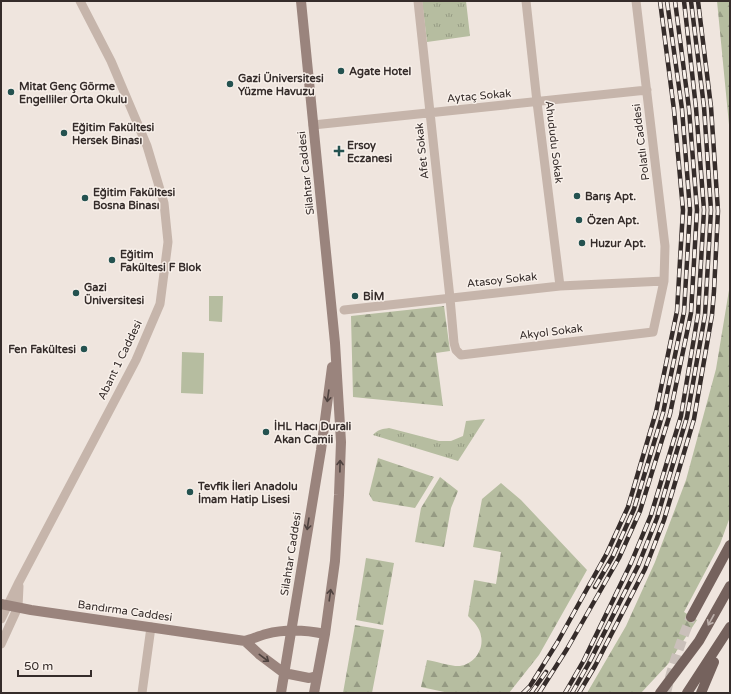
<svg xmlns="http://www.w3.org/2000/svg" width="731" height="694" font-family="'Varela Round',sans-serif">
<style>
.grass{fill:url(#grass-tufts)}
.forest{fill:url(#forest-firs)}
.pitch{fill:#b6bda0}
.lines{fill:none;stroke-linecap:round;stroke-linejoin:round}
.primary-tunnel{stroke:#cac0ba;stroke-width:10;stroke-dasharray:10 5;stroke-linecap:butt}
.street{stroke:#c6b5ab;stroke-width:9}
.secondary{stroke:#9a847d;stroke-width:10}
.primary{stroke:#75625d;stroke-width:10}
.rail-casing{stroke:#352c2a;stroke-width:4.5}
.rail{stroke:#f8f0ea;stroke-width:3;stroke-dasharray:9;stroke-linecap:butt}
.oneway{stroke:#4e423f}
.oneway2{stroke:#bdb0ab}
.poi-dot{fill:#245250;stroke:#f8f0ea;stroke-width:1.5}
.labels{text-anchor:middle;dominant-baseline:central;stroke-width:3;stroke-linejoin:round;paint-order:stroke}
.poi-label{font-size:11px;font-weight:bold;fill:#352c2a;stroke:#f8f0ea;text-anchor:start}
.street-label{font-size:11px;fill:#352c2a;stroke:#f8f0ea}
</style>
<defs>
<pattern id="grass-tufts" width="24" height="20" patternUnits="userSpaceOnUse"><rect width="24" height="20" fill="#b6bda0"/><path d="M3 7l-1-3M5 7V3M7 7l1-3M15 17l-1-3M17 17v-4M19 17l1-3" fill="none" stroke="#959a83"/></pattern>
<pattern id="forest-firs" width="22" height="20" patternUnits="userSpaceOnUse"><rect width="22" height="20" fill="#b6bda0"/><path d="M5 1l3.5 6h-7zM16 11l3.5 6h-7z" fill="#959a83"/></pattern>
</defs>
<rect width="100%" height="100%" fill="#efe5de"/>
<path class="grass" d="M 422,1 L 466,1 L 470,36 L 427,42 Z
M 485,419 L 458,461 L 373,435 C 377,430 382,429 389,428 L 439,441 L 451,441 L 463,436 L 466,421 Z"/>
<path class="forest" d="M 717,1 L 730,1 L 730,135 Z
M 730,284 L 730,517 L 720,544 L 684,612 L 697,620 L 668,664 L 641,693 L 587,693 L 626,626 L 655,562 L 686,480 L 716,369 Z
M 444,306 L 450,351 L 436,353 L 443,406 L 353,397 L 351,316 Z
M 378,458 L 434,477 L 415,508 L 373,501 L 369,494 Z
M 440,477 L 458,491 L 451,508 L 444,547 L 415,542 L 421,508 Z
M 501,483 L 521,500 L 587,570 L 539,655 L 509,693 L 449,693 L 421,687 L 427,660 C 434,661 454,667 460,666 C 474,664 484,650 481,636 C 480,628 474,622 468,616 L 474,580 L 496,584 L 501,552 L 473,547 L 482,499 Z
M 366,558 L 394,563 L 383,625 L 356,620 Z
M 355,625 L 384,630 L 372,693 L 343,693 Z"/>
<path class="pitch" d="M 209,296 L 223,296 L 222,322 L 209,321 Z
M 182,352 L 204,353 L 203,394 L 181,393 Z"/>
<g class="lines">
<path class="primary-tunnel" d="M 666,693 C 672,667 681,641 691,617"/>
<path class="street" d="M 418,1 L 450,298 L 454,343 L 456,350 L 461,355 L 653,332 L 664,281 L 665,246 L 636,1
M 526,1 L 537,102 L 560,286
M 313,125 L 647,90
M 344,310 L 560,286 L 664,281
M 1,619 L 19,582 L 136,360 L 160,304 L 168,242 L 164,203 L 147,146 L 111,61 L 80,1
M 1,644 L 18,607 L 19,586
M 142,693 L 151,627"/>
<path class="secondary" d="M 301,1 L 335,343 L 341,442 L 339,495 L 335,561 L 325,634
M 1,604 L 31,610 L 245,641 C 252,639 259,636 266,634 C 285,629 306,630 325,634 L 314,693
M 245,641 L 260,655 L 284,673 L 309,678 L 317,676
M 281,693 L 321,450 L 332,367"/>
<path class="primary" d="M 691,617 L 730,545
M 660,693 L 699,641 L 730,586
M 687,693 L 730,627
M 701,693 L 714,662"/>
<defs>
<path id="rail" d="M 595,587 L 613,556 L 634,509 L 663,413 L 684,312 L 690,210 L 682,109 L 667,1
M 523,693 L 530,686 L 557,643 L 607,553 L 628,507 L 656,412 L 677,311 L 683,210 L 674,110 L 660,1
M 531,693 L 546,672
M 539,693 L 567,649 L 619,558 L 640,511 L 670,414 L 691,313 L 697,210 L 689,109 L 675,1
M 565,693 L 584,660 L 631,563 L 651,515 L 681,416 L 698,314 L 704,210 L 696,108 L 684,1
M 572,693 L 589,663 L 638,566 L 657,518 L 687,417 L 705,315 L 711,210 L 704,107 L 691,1
M 579,693 L 595,666 L 645,569 L 664,520 L 694,419 L 712,315 L 714,291 L 718,211 L 711,107 L 698,1"/>
</defs>
<use href="#rail" class="rail-casing"/>
<use href="#rail" class="rail"/>
</g>
<defs><path id="oneway-shaft" d="M-6 0H5M1.5-3L5.5 0L1.5 3" fill="none" stroke-width="1.6" stroke-linecap="round" stroke-linejoin="round"/></defs>
<g class="oneway">
<use href="#oneway-shaft" transform="translate(328 396) rotate(98)"/>
<use href="#oneway-shaft" transform="translate(340 466) rotate(-89)"/>
<use href="#oneway-shaft" transform="translate(308 524) rotate(99)"/>
<use href="#oneway-shaft" transform="translate(330 595) rotate(-82)"/>
<use href="#oneway-shaft" transform="translate(264 658) rotate(37)"/>
</g>
<use class="oneway2" href="#oneway-shaft" transform="translate(711 620) rotate(119)"/>
<g class="poi-dot">
<circle cx="341" cy="71" r="4"/>
<circle cx="230" cy="84" r="4"/>
<circle cx="11" cy="92" r="4"/>
<circle cx="64" cy="133" r="4"/>
<path d="M337 145h4v4h4v4h-4v4h-4v-4h-4v-4h4z"/>
<circle cx="577" cy="196" r="4"/>
<circle cx="85" cy="198" r="4"/>
<circle cx="579" cy="220" r="4"/>
<circle cx="582" cy="243" r="4"/>
<circle cx="112" cy="260" r="4"/>
<circle cx="76" cy="293" r="4"/>
<circle cx="355" cy="296" r="4"/>
<circle cx="84" cy="349" r="4"/>
<circle cx="266" cy="432" r="4"/>
<circle cx="190" cy="492" r="4"/>
</g>
<g class="labels">
<g class="poi-label">
<text x="349" y="71">Agate Hotel</text>
<text x="238" y="78">Gazi Üniversitesi<tspan x="238" dy="13">Yüzme Havuzu</tspan></text>
<text x="19" y="86">Mitat Genç Görme<tspan x="19" dy="13">Engelliler Orta Okulu</tspan></text>
<text x="72" y="127">Eğitim Fakültesi<tspan x="72" dy="13">Hersek Binası</tspan></text>
<text x="347" y="145">Ersoy<tspan x="347" dy="13">Eczanesi</tspan></text>
<text x="93" y="192">Eğitim Fakültesi<tspan x="93" dy="13">Bosna Binası</tspan></text>
<text x="585" y="196">Barış Apt.</text>
<text x="587" y="220">Özen Apt.</text>
<text x="590" y="243">Huzur Apt.</text>
<text x="120" y="254">Eğitim<tspan x="120" dy="13">Fakültesi F Blok</tspan></text>
<text x="84" y="287">Gazi<tspan x="84" dy="13">Üniversitesi</tspan></text>
<text x="363" y="296">BİM</text>
<text x="76" y="349" text-anchor="end">Fen Fakültesi</text>
<text x="274" y="426">İHL Hacı Durali<tspan x="274" dy="13">Akan Camii</tspan></text>
<text x="198" y="486">Tevfik İleri Anadolu<tspan x="198" dy="13">İmam Hatip Lisesi</tspan></text>
</g>
<g class="street-label">
<text transform="translate(479 96) rotate(-5)">Aytaç Sokak</text>
<text transform="translate(554 142) rotate(83)">Ahududu Sokak</text>
<text transform="translate(641 142) rotate(-97)">Polatlı Caddesi</text>
<text transform="translate(422 151) rotate(-96)">Afet Sokak</text>
<text transform="translate(306 173) rotate(-96)">Silahtar Caddesi</text>
<text transform="translate(502 280) rotate(-6)">Atasoy Sokak</text>
<text transform="translate(551 332) rotate(-7)">Akyol Sokak</text>
<text transform="translate(120 360) rotate(-64)">Abant 1 Caddesi</text>
<text transform="translate(291 554) rotate(-81)">Silahtar Caddesi</text>
<text transform="translate(125 611) rotate(8)">Bandırma Caddesi</text>
</g>
</g>
<rect width="731" height="694" fill="none" stroke="#352c2a" stroke-width="4"/>
<path d="M18 670v6h73v-6" fill="none" stroke="#352c2a" stroke-width="2"/>
<text x="24" y="670" font-size="12" fill="#352c2a" stroke="#f8f0ea" stroke-width="3" paint-order="stroke">50 m</text>
</svg>
